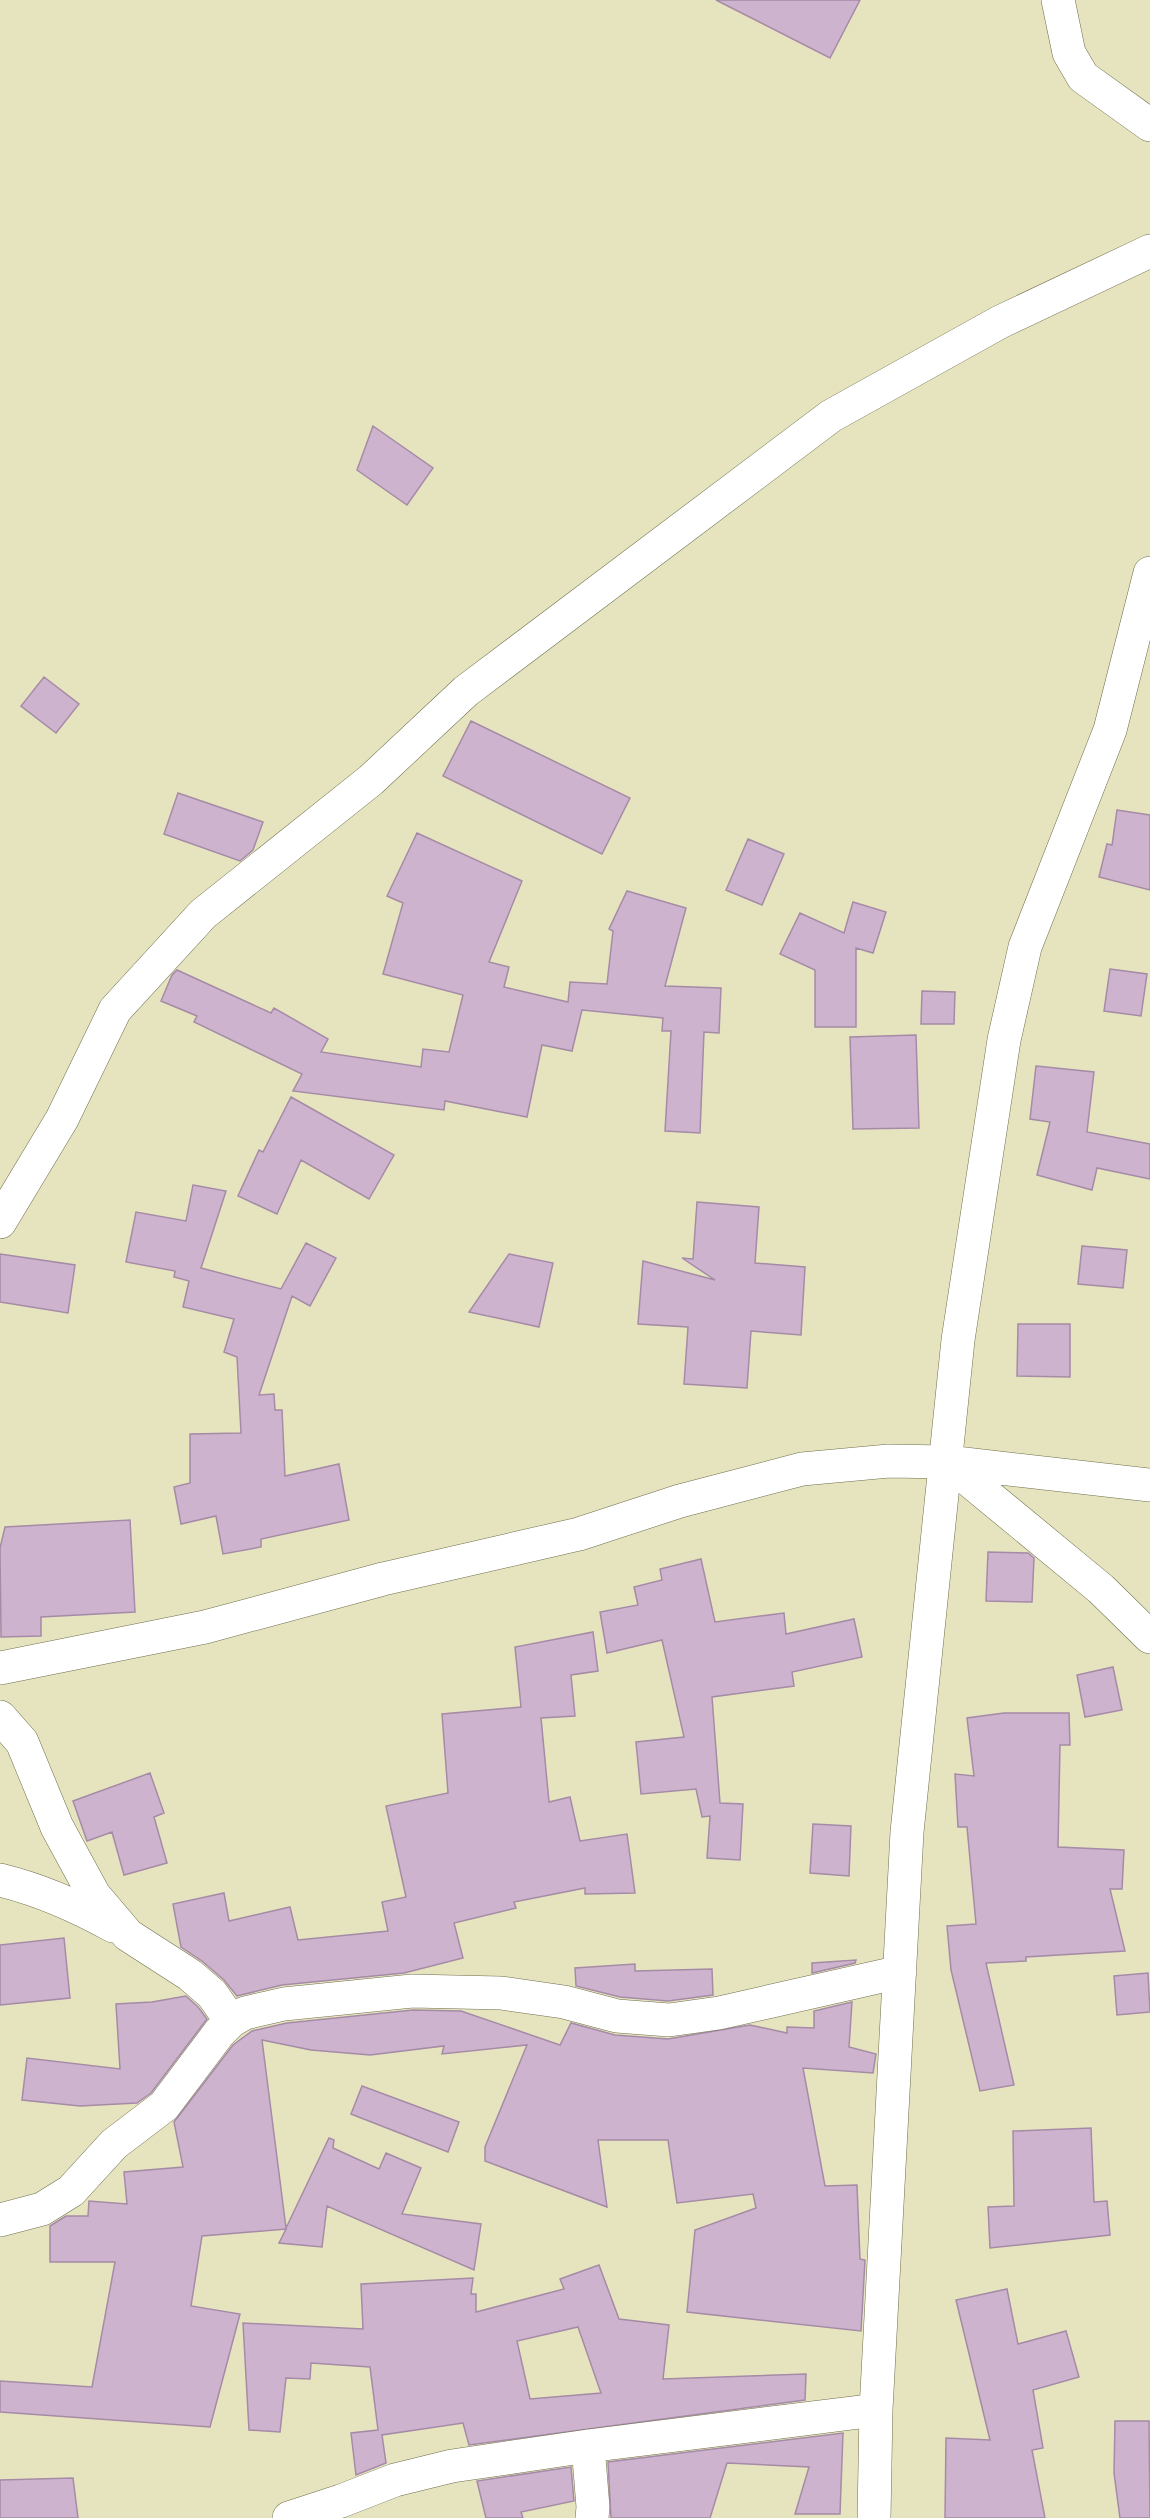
<svg xmlns="http://www.w3.org/2000/svg" width="1150" height="2518" font-family="Quicksand,sans-serif">
<style>
.building{fill:#ceb3cf;stroke:#a58ba6;stroke-width:1.5;fill-rule:evenodd}
.lines{fill:none;stroke-linecap:round;stroke-linejoin:round}
.minor-casing{stroke:#6f6e4c;stroke-width:34}
.minor{stroke:#fff;stroke-width:33}
</style>
<rect width="100%" height="100%" fill="#e6e4bf"/>
<path class="building" d="M 716,0 L 860,0 L 830,58 Z
M 373,426 L 433,468 L 407,505 L 357,470 Z
M 44,677 L 79,704 L 56,733 L 21,706 Z
M 471,721 L 630,798 L 602,854 L 443,776 Z
M 178,793 L 263,822 L 253,850 L 240,861 L 164,834 Z
M 1117,810 L 1150,815 L 1150,890 L 1099,877 L 1107,844 L 1112,845 Z
M 417,833 L 522,881 L 489,962 L 509,967 L 504,987 L 568,1002 L 570,982 L 607,984 L 613,931 L 609,929 L 627,891 L 686,908 L 665,986 L 721,988 L 719,1033 L 704,1032 L 700,1133 L 665,1131 L 671,1031 L 662,1031 L 663,1018 L 582,1010 L 572,1051 L 542,1045 L 527,1117 L 445,1101 L 444,1110 L 293,1091 L 302,1074 L 194,1022 L 197,1016 L 161,1001 L 172,975 L 177,970 L 271,1013 L 274,1008 L 328,1039 L 321,1052 L 421,1067 L 423,1049 L 449,1052 L 463,995 L 383,974 L 403,903 L 387,896 Z
M 748,839 L 784,854 L 762,905 L 726,890 Z
M 853,902 L 886,912 L 873,953 L 856,948 L 856,1027 L 815,1027 L 815,970 L 780,954 L 800,913 L 844,933 Z
M 1110,969 L 1147,974 L 1141,1016 L 1104,1011 Z
M 922,991 L 955,992 L 954,1024 L 921,1024 Z
M 916,1035 L 919,1128 L 853,1129 L 850,1037 Z
M 1036,1066 L 1094,1072 L 1087,1132 L 1150,1144 L 1150,1179 L 1097,1168 L 1092,1190 L 1037,1175 L 1050,1122 L 1030,1119 Z
M 291,1097 L 394,1155 L 369,1199 L 301,1160 L 277,1214 L 238,1196 L 259,1150 L 263,1152 Z
M 193,1185 L 226,1191 L 201,1268 L 281,1289 L 306,1243 L 336,1258 L 310,1306 L 292,1296 L 259,1395 L 274,1394 L 275,1410 L 282,1410 L 285,1476 L 339,1464 L 349,1520 L 261,1539 L 261,1547 L 223,1554 L 216,1516 L 181,1524 L 174,1487 L 190,1483 L 190,1434 L 241,1433 L 237,1357 L 224,1352 L 234,1319 L 183,1307 L 189,1281 L 174,1277 L 175,1271 L 126,1262 L 136,1212 L 186,1221 Z
M 697,1202 L 759,1207 L 755,1263 L 805,1267 L 801,1335 L 751,1331 L 747,1388 L 684,1384 L 688,1327 L 638,1324 L 643,1261 L 715,1280 L 682,1258 L 693,1259 Z
M 1082,1246 L 1127,1250 L 1123,1288 L 1078,1284 Z
M 0,1254 L 75,1265 L 68,1313 L 0,1302 Z
M 509,1254 L 553,1263 L 539,1327 L 469,1312 Z
M 1018,1324 L 1070,1324 L 1070,1377 L 1017,1376 Z
M 130,1520 L 135,1612 L 41,1617 L 41,1636 L 1,1637 L 0,1548 L 5,1527 Z
M 988,1552 L 1028,1553 L 1034,1558 L 1032,1602 L 986,1601 Z
M 701,1559 L 715,1622 L 784,1613 L 786,1634 L 854,1619 L 862,1657 L 792,1672 L 794,1686 L 712,1697 L 720,1803 L 743,1804 L 740,1860 L 707,1858 L 710,1816 L 702,1817 L 696,1789 L 641,1794 L 636,1742 L 684,1737 L 662,1640 L 607,1653 L 600,1612 L 638,1605 L 634,1587 L 662,1580 L 660,1569 Z
M 593,1632 L 598,1671 L 571,1675 L 575,1716 L 541,1718 L 549,1802 L 570,1797 L 580,1841 L 627,1834 L 635,1893 L 585,1894 L 585,1888 L 514,1902 L 516,1908 L 454,1923 L 463,1958 L 404,1973 L 282,1985 L 237,1996 L 224,1980 L 202,1961 L 181,1947 L 173,1904 L 224,1893 L 229,1921 L 290,1907 L 298,1940 L 388,1931 L 382,1902 L 406,1897 L 386,1806 L 448,1793 L 442,1714 L 521,1707 L 515,1647 Z
M 1113,1667 L 1122,1710 L 1085,1717 L 1077,1675 Z
M 1004,1713 L 1069,1713 L 1070,1745 L 1060,1745 L 1058,1847 L 1124,1850 L 1122,1889 L 1110,1889 L 1125,1951 L 1026,1957 L 1026,1961 L 986,1963 L 1014,2085 L 980,2091 L 951,1970 L 947,1926 L 976,1924 L 967,1827 L 958,1827 L 955,1774 L 974,1776 L 967,1718 Z
M 150,1773 L 164,1813 L 154,1817 L 167,1863 L 124,1875 L 112,1832 L 87,1841 L 73,1801 Z
M 813,1824 L 851,1826 L 849,1876 L 810,1873 Z
M 64,1938 L 70,1998 L 0,2005 L 0,1945 Z
M 856,1960 L 855,1963 L 812,1973 L 812,1963 Z
M 635,1964 L 635,1971 L 712,1969 L 713,1995 L 668,2001 L 620,1997 L 576,1986 L 575,1968 Z
M 1148,1973 L 1150,2012 L 1117,2015 L 1114,1976 Z
M 186,1996 L 198,2007 L 207,2019 L 151,2093 L 137,2103 L 80,2106 L 22,2100 L 27,2058 L 120,2069 L 116,2004 L 152,2002 Z
M 852,2002 L 849,2047 L 876,2054 L 873,2073 L 803,2068 L 825,2186 L 857,2185 L 860,2259 L 865,2260 L 861,2331 L 687,2312 L 695,2230 L 756,2208 L 753,2194 L 677,2203 L 668,2140 L 598,2140 L 607,2207 L 485,2161 L 485,2147 L 527,2045 L 442,2054 L 444,2046 L 370,2055 L 311,2050 L 262,2040 L 286,2228 L 329,2138 L 334,2140 L 333,2148 L 379,2169 L 386,2153 L 421,2168 L 402,2214 L 481,2224 L 474,2270 L 327,2206 L 322,2247 L 279,2243 L 286,2229 L 202,2236 L 191,2306 L 240,2314 L 210,2427 L 0,2412 L 0,2381 L 92,2387 L 115,2262 L 50,2262 L 50,2226 L 66,2216 L 88,2216 L 89,2201 L 127,2204 L 124,2172 L 183,2167 L 174,2122 L 233,2045 L 252,2031 L 287,2023 L 413,2010 L 461,2011 L 560,2045 L 571,2023 L 615,2035 L 668,2039 L 750,2025 L 787,2033 L 787,2027 L 814,2028 L 814,2011 Z
M 362,2086 L 459,2122 L 448,2152 L 351,2114 Z
M 1091,2128 L 1094,2202 L 1107,2201 L 1110,2235 L 990,2248 L 988,2207 L 1014,2206 L 1013,2131 Z
M 599,2265 L 619,2319 L 669,2325 L 663,2379 L 806,2374 L 805,2400 L 469,2445 L 463,2423 L 382,2435 L 386,2463 L 356,2475 L 351,2433 L 378,2430 L 370,2367 L 311,2363 L 310,2379 L 286,2378 L 280,2432 L 249,2430 L 243,2323 L 363,2329 L 361,2284 L 473,2278 L 471,2294 L 476,2294 L 476,2312 L 564,2289 L 560,2279 ZM 578,2327 L 601,2393 L 530,2399 L 517,2341 Z
M 1007,2289 L 1018,2344 L 1066,2331 L 1079,2377 L 1033,2390 L 1043,2448 L 1032,2450 L 1045,2518 L 945,2518 L 946,2438 L 990,2440 L 956,2300 Z
M 1115,2421 L 1149,2421 L 1150,2518 L 1120,2518 L 1114,2473 Z
M 843,2433 L 840,2514 L 795,2514 L 809,2467 L 727,2463 L 710,2518 L 611,2518 L 608,2462 Z
M 571,2467 L 574,2501 L 521,2512 L 523,2518 L 486,2518 L 477,2481 Z
M 73,2478 L 78,2518 L 0,2518 L 0,2480 Z"/>
<g class="lines">
<defs>
<path id="minor" d="M 1058,0 L 1069,53 L 1083,77 L 1150,125
M 0,1222 L 62,1119 L 115,1010 L 203,914 L 371,780 L 466,691 L 831,416 L 1000,322 L 1150,251
M 947,1462 L 1101,1589 L 1150,1637
M 0,1668 L 205,1627 L 383,1579 L 579,1534 L 680,1501 L 802,1469 L 889,1461 L 947,1462 L 1150,1485
M 0,1717 L 22,1742 L 57,1827 L 94,1895 L 128,1935 L 190,1975 L 212,1994 L 231,2021
M 0,1880 C 41,1890 77,1906 113,1926
M 0,2220 L 42,2209 L 71,2191 L 114,2144 L 164,2106 L 219,2033 L 231,2021 L 245,2013 L 284,2004 L 412,1991 L 501,1993 L 564,2002 L 617,2016 L 669,2020 L 719,2013 L 900,1972
M 588,2446 L 593,2507 L 592,2518
M 289,2518 L 341,2501 L 395,2480 L 452,2466 L 588,2446 L 876,2410
M 874,2518 L 876,2410 L 907,1832 L 958,1340 L 1004,1040 L 1025,947 L 1110,730 L 1150,573"/>
</defs>
<use href="#minor" class="minor-casing"/>
<use href="#minor" class="minor"/>
</g>
</svg>
